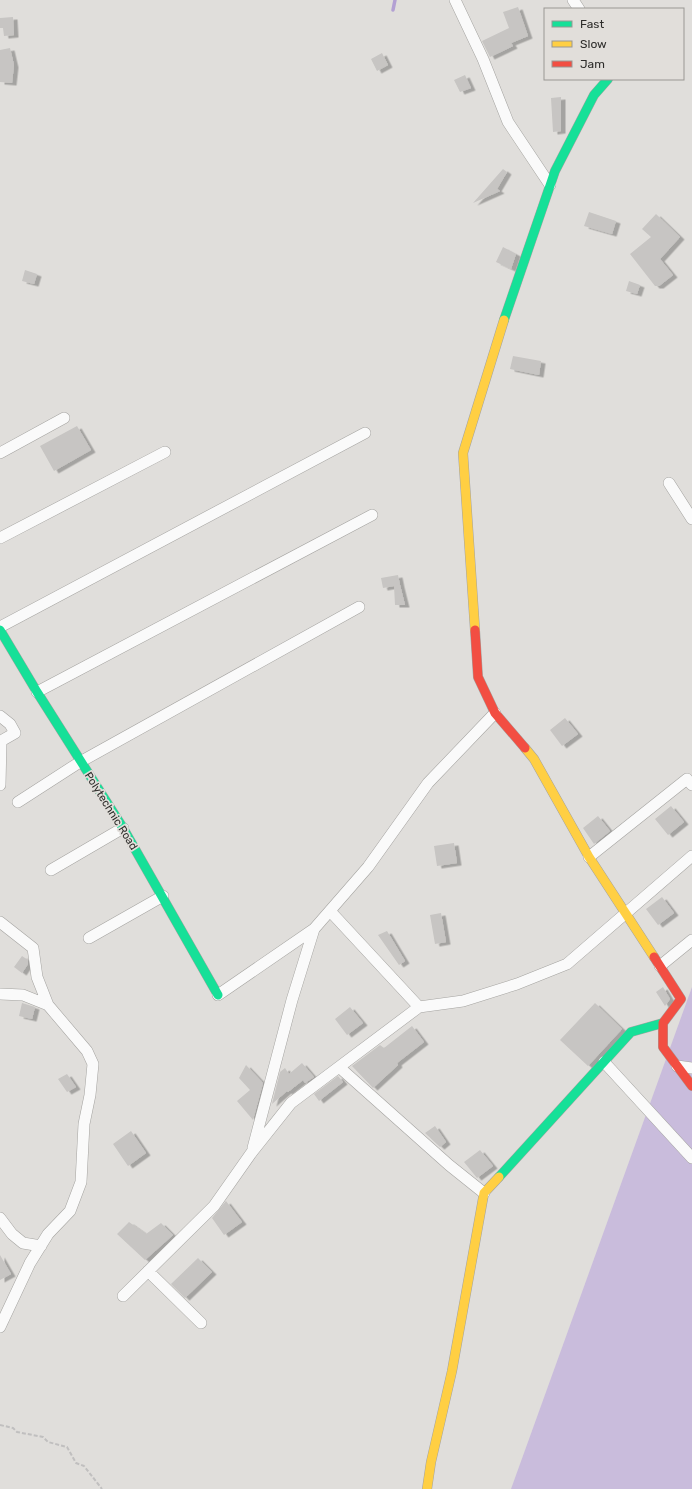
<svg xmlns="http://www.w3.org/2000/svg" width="692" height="1489" font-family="Rubik,sans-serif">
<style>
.green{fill:#c9bcdc}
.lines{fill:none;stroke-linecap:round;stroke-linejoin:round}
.stream{stroke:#b3a0d3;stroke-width:3.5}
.building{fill:#c7c5c3;filter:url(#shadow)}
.street-casing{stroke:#a4a3a0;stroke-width:12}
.fast-casing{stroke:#a4a3a0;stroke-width:10}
.slow-casing{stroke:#a4a3a0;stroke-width:10}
.jam-casing{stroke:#a4a3a0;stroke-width:10}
.path{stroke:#c0bfbf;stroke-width:2;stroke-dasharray:4 2;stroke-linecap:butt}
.street{stroke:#fafafa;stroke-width:11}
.fast{stroke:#16e098;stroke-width:9}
.slow{stroke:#ffcf43;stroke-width:9}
.jam{stroke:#f24e42;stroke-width:9}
.labels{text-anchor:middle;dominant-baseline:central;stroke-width:3.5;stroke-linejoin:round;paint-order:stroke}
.street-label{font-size:11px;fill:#2d2c2a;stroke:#e1deda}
</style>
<defs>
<filter id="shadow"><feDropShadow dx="4.5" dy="2.5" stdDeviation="0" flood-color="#0004"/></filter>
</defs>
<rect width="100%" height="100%" fill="#e0dedb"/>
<path class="green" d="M 692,987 L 692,1489 L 511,1489 Z"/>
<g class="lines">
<path class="stream" d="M 393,10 L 395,0"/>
</g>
<path class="building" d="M 518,7 L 528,36 L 511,43 L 513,46 L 490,57 L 482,41 L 509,28 L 503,12 Z
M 13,17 L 14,35 L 4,36 L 3,28 L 0,28 L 0,18 Z
M 10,48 L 14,65 L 12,83 L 0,82 L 0,50 Z
M 382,53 L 388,65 L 377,71 L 371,59 Z
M 465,75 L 471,88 L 460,92 L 454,80 Z
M 561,97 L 561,131 L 553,132 L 551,98 Z
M 503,169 L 507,172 L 497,189 L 500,191 L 473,203 Z
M 589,212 L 616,221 L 612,234 L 584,226 Z
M 656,214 L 680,237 L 660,259 L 673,275 L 659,286 L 655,286 L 630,254 L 651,237 L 642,229 Z
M 503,247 L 516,254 L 511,269 L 496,262 Z
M 25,270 L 37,274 L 34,284 L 22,281 Z
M 629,281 L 640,285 L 637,294 L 626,291 Z
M 513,356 L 541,361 L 539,375 L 510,369 Z
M 77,426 L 91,450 L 54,471 L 40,446 Z
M 398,575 L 400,585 L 405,605 L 395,605 L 394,586 L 383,588 L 381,578 Z
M 565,718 L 578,734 L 562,746 L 550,730 Z
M 671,806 L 684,822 L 668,835 L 655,819 Z
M 598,816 L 610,831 L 594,844 L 583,828 Z
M 454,843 L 457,863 L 437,866 L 434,846 Z
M 662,897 L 674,913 L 658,925 L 646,909 Z
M 441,913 L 446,942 L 435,944 L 430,915 Z
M 387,931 L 405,961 L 399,965 L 378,935 Z
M 22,956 L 28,960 L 28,964 L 22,973 L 14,967 Z
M 663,987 L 670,999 L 665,1006 L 656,992 Z
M 22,1003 L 35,1007 L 32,1019 L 19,1016 Z
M 595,1003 L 622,1029 L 588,1066 L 560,1040 Z
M 350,1007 L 363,1023 L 347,1035 L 335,1019 Z
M 412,1026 L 424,1042 L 397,1063 L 398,1065 L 373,1088 L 352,1066 L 380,1045 L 384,1048 Z
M 302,1063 L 314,1077 L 305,1083 L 303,1080 L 288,1092 L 287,1091 L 272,1104 L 280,1072 L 285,1068 L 289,1074 Z
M 246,1065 L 263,1083 L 253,1120 L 237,1101 L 250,1090 L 239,1078 Z
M 67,1074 L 76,1087 L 67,1092 L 58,1079 Z
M 338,1076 L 343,1082 L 319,1101 L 314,1094 Z
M 435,1126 L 446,1142 L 440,1147 L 425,1133 Z
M 131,1131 L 146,1153 L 128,1166 L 113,1144 Z
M 480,1150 L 493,1166 L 477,1178 L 464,1162 Z
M 226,1201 L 242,1222 L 224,1235 L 212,1218 Z
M 129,1222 L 146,1234 L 161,1223 L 173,1235 L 145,1260 L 117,1234 Z
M 0,1255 L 11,1274 L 0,1280 Z
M 198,1258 L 212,1272 L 185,1298 L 171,1284 Z"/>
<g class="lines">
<defs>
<path id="street" d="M 455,0 L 483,59 L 508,122 L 550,185
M 573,0 L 579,9
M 0,453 L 64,418
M 669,483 L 692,519
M 0,538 L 165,452
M 0,627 L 365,433
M 37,692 L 372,515
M 0,716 L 10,724 L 15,733 L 1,741
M 0,741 L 1,741 L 0,785
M 18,802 L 80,762 L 359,607
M 589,857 L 687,779 L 692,785
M 51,870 L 123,828
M 0,922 L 33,948 L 37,977 L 48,1005 L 87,1051 L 93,1064 L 90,1095 L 84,1124 L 81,1182 L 70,1211 L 48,1234 L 30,1263 L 0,1327
M 89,938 L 163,896
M 660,966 L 692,940
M 0,994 L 23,995 L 48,1005
M 218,995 L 314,929
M 419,1007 L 463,1001 L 517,984 L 567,964 L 692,856
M 604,1062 L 692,1158
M 677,1066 L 692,1068
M 339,1067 L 449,1165 L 484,1193
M 253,1148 L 292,1000 L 314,929 L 368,867 L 428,783 L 495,713
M 0,1218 L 12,1234 L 23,1243 L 41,1246
M 148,1271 L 201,1323
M 123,1296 L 214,1206 L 252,1152 L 291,1103 L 419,1007 L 330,911"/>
<path id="fast" d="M 504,320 L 555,171 L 594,95 L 608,79
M 0,630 L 37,692 L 123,828 L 218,995
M 499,1177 L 631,1032 L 663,1023"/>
<path id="slow" d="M 475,630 L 463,453 L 504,320
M 525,748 L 534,759 L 589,857 L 654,957
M 427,1489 L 431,1462 L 452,1371 L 484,1193 L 499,1177"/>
<path id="jam" d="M 475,630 L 478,677 L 495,713 L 525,748
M 654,957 L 681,999 L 663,1023 L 663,1047 L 692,1086"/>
</defs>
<use href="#street" class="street-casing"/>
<use href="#fast" class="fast-casing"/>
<use href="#slow" class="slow-casing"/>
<use href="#jam" class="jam-casing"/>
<path class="path" d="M 0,1425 L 13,1428 L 17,1432 L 43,1437 L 48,1442 L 67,1447 L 76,1463 L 84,1466 L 102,1489"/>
<use href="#street" class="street"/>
<use href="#fast" class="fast"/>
<use href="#slow" class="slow"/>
<use href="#jam" class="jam"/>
</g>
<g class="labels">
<g class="street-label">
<text transform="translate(111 811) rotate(58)">Polytechnic Road</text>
</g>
</g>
<rect x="544" y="8" width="140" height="72" fill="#e1deda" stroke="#999794"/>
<rect x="552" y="21" width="20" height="6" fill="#16e098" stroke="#999794"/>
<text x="580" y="28" font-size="12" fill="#2d2c2a">Fast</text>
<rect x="552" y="41" width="20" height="6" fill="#ffcf43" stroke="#999794"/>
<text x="580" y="48" font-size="12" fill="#2d2c2a">Slow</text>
<rect x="552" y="61" width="20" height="6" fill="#f24e42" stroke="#999794"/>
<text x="580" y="68" font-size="12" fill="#2d2c2a">Jam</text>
</svg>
